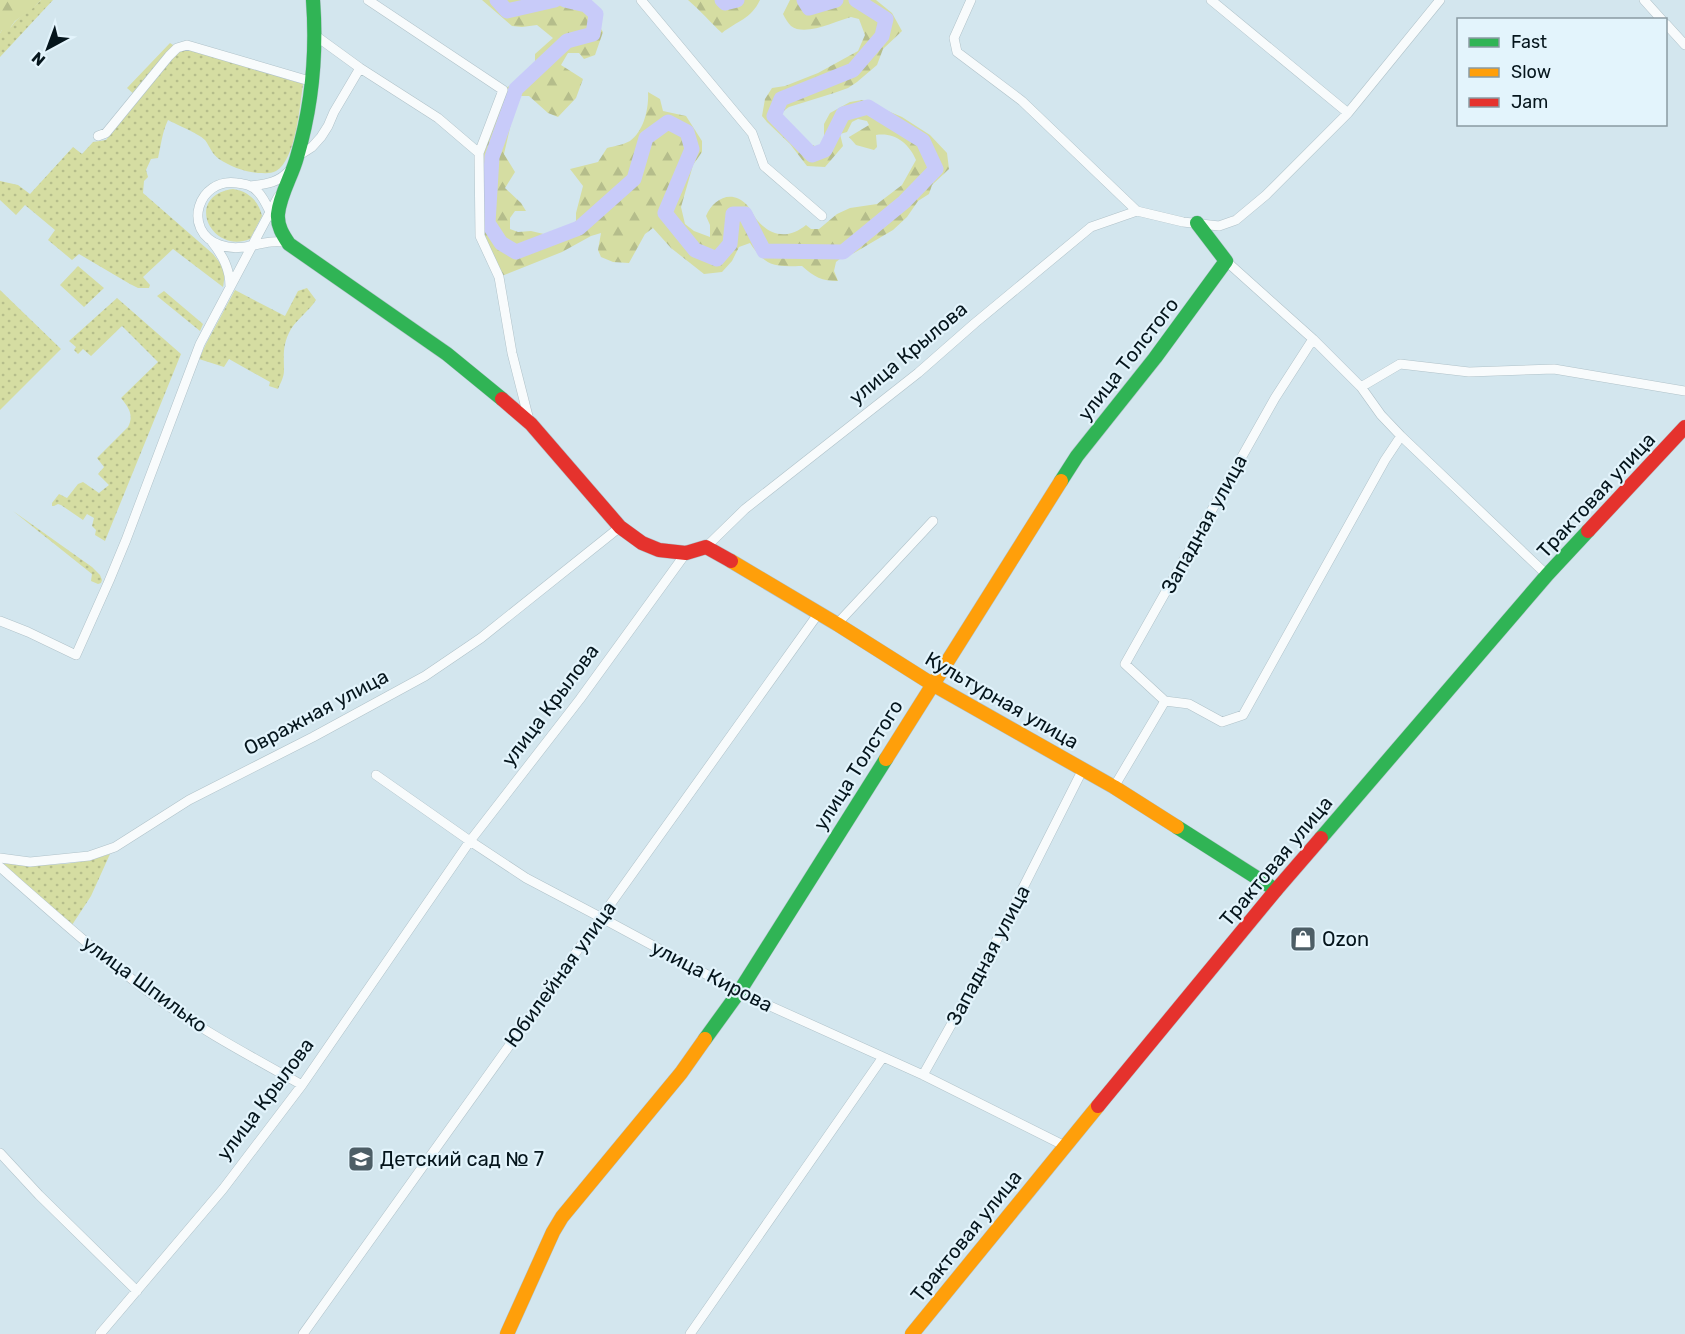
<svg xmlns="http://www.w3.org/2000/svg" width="1685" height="1334" font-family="Rubik,sans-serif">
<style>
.grass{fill:url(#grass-dots)}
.forest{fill:url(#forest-firs)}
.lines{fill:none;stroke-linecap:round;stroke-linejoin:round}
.river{stroke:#c8cbf9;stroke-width:15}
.street-casing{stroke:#b0c2c9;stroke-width:10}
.fast-casing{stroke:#b0c2c9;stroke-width:15}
.slow-casing{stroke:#b0c2c9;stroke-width:15}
.jam-casing{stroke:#b0c2c9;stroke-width:15}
.street{stroke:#f8fbfc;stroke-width:9}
.fast{stroke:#30b455;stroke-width:14}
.slow{stroke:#ff9f0a;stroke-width:14}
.jam{stroke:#e5322d;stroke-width:14}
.labels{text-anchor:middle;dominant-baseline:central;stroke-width:4.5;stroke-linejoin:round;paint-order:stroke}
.street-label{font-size:20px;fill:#05151c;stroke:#e3f4fc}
.poi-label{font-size:20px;fill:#05151c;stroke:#e3f4fc;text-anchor:start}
</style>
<defs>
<pattern id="grass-dots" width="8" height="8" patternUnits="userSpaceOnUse" patternTransform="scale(1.5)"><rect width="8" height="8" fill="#d5dda2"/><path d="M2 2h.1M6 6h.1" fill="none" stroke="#b5bd8b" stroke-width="1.8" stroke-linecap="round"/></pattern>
<pattern id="forest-firs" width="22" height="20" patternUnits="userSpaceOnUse" patternTransform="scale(1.5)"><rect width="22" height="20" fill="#d5dda2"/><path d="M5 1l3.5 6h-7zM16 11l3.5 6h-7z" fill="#b5bd8b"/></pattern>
</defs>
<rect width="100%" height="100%" fill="#d3e6ee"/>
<path class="grass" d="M 41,0 L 53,0 L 0,57 L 0,33 L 2,30 L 11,27 C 18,16 32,10 41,0 Z
M 170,43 L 176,47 L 135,95 L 127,88 Z
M 187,48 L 303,84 C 300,104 296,160 276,171 C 271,174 264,173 258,173 C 244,172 230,166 219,159 C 212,154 210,147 205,140 C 198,133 177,125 168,120 C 162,133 161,145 158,158 L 151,159 L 146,170 L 148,177 L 144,181 L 143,193 L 213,254 L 224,268 L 225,274 L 223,287 L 173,249 L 143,277 L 150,285 L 149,288 L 138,288 L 130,284 L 79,254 L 72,260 L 48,240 L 55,230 L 25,205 L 16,215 L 0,200 L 0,181 L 18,185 L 30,194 L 73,147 L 82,154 L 93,142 L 106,140 L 173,54 Z
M 233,189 C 248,191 259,201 262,216 L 250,239 C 211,255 183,196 233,189 Z
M 78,266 L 104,288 L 84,307 L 60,285 Z
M 307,288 L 316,300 C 309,311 298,318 291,329 C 282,345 284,355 284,371 C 284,377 280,384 278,389 L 269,386 L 270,382 L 229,359 L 224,367 L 199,359 L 206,344 L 235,290 L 285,316 L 298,291 Z
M 0,290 L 61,349 L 0,410 Z
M 164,291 L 203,324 L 200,331 L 157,296 Z
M 117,298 L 181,354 L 105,541 L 95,535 L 96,530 L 92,526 L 94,518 L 87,514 L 83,520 L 61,505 L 58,504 L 54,506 L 52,506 L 52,503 L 59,494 L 67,498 L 78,484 L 83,482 L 99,493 L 109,485 L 98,474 L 104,467 L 97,458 L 128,427 C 134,415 129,408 121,398 L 158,362 L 122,326 L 91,356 L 83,349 L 78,354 L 74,350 L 76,347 L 69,341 Z
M 13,511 L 92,567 L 100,575 L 102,580 L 101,583 L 98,584 L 91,581 L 92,574 Z
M 110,854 L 91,896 L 72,925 L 2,863 C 42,866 71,867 110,854 Z"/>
<path class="forest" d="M 0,0 L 41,0 L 31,10 L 15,21 L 7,32 L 2,30 L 0,33 Z
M 482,0 L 590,0 L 596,7 L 592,16 L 603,32 L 595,55 L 584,59 L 579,53 L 568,53 L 561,65 L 583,79 L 576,98 L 558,117 L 548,113 L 529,96 L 521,96 L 515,106 L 504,154 L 515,172 L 505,188 L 521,203 L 526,211 L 515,211 L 510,218 L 510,229 L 518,232 L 531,231 L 548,235 L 566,230 L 576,221 L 576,213 L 583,186 L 570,169 L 598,162 L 607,148 C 614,146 623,145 630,141 C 644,131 649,108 648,92 L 660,99 L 663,111 L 686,116 L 702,141 L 702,152 L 693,165 L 681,207 L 685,224 L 694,231 L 710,237 L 710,225 L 706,216 C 713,199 731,189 746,204 C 751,209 753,215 757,220 C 771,237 789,239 806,225 L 811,229 L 819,229 L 837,214 L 850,208 L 877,204 L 902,185 L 916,160 C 909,143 894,132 876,135 L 877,147 L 874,150 L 856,145 L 849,137 L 869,125 L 867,121 L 858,119 L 852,122 L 847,132 L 840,134 L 843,146 L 825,167 L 807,166 L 790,144 L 767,122 L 762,116 L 765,99 L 772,88 L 785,86 L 818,73 L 858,51 L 865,35 L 859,19 L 851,17 C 836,21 805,37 791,26 C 788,23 785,18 783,14 L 790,0 L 876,0 L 892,13 L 902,31 L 883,49 L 877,65 L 857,82 L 848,88 L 834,93 L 789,107 L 778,115 C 790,127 801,141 817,147 L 824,144 L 824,124 L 830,113 L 850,102 L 862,100 L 902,117 L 930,135 L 947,153 L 949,169 L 932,185 L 929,194 L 918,201 L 907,217 L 893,230 L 854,253 L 841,258 L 836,262 L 834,271 L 838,281 C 822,281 814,277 802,266 C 774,267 766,267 750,243 L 739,247 L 732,261 L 722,272 L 704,274 L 671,248 L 653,228 L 645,234 L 629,263 L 613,262 L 601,257 L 598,250 L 601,233 L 591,236 L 562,252 L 499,277 L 481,238 L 479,153 L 503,90 L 526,75 L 535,62 L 535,54 L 553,38 L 537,25 L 522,27 L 512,26 Z
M 688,0 L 760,0 C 751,19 737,21 722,33 C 710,22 701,11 688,0 Z"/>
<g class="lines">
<path class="river" d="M 497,0 L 507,11 L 555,0
M 565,0 L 586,5 L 596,14 L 593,34 L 567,41 L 516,89 L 492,157 L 488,223 L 501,243 L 516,252 L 579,228 L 634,179 L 646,138 L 668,122 L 687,132 L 692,149 L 665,213 L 695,250 L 717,259 L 730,244 L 733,214 L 745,214 L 764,251 L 843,252 L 904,202 L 936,169 L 923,141 L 868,107 L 843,114 L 825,150 L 812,155 L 774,116 L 781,99 L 853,70 L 882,36 L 886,19 L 856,0
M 722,0 L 725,3 L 737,0
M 804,0 L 809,8 L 836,0"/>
<defs>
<path id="street" d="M 368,0 L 503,90 L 479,153 L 480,236 L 499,277 L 512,353 L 530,424
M 641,0 L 752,133 L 764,166 L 822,216
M 971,0 L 954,38 L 957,52 L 1022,101 L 1137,211
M 1211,0 L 1348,113
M 1644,0 L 1662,20
M 1666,24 L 1685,45
M 316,36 L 360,68 L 438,118 L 479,153
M 98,136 L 106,133 L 169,56 L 177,48 L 187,45 L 313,82
M 298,156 L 312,147 L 321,137 L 328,126 L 334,112 L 360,68
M 250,186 C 266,184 278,183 289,171
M 1137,211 L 1183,222 L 1219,226 L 1236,220 L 1266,195 L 1348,113 L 1440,0
M 272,216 C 268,208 264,198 258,192 C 252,185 245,184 237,183 C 198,177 181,231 220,245 C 245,254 262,237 289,243
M 212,242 C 223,256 230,269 230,287
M 1226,261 L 1313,339 L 1361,387 L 1381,415 L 1401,436 L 1547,575
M 1361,387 L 1400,364 L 1469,372 L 1554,369 L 1685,391
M 706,547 L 745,509 L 918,373 L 975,323 L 1091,227 L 1137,211
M 0,621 L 28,632 L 76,655 L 109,581 L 126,540 L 200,344 L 278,197
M 837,624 L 933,521
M 1165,701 L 1189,704 L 1222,722 L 1243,715 L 1385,460 L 1401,436
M 376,775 L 470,841 L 526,878 L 600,917 L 739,992 L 923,1075 L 1065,1146
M 1114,787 L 1165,701 L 1125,664 L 1275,398 L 1313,339
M 0,858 L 30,862 L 89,856 L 115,847 L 189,800 L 313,737 L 425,676 L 481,638 L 620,527
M 0,867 C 50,911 100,956 154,996 C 201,1030 252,1057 302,1085
M 923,1075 L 979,975 L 1083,769
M 0,1153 L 39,1195 L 137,1291
M 100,1334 L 223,1189 L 302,1085 L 470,841 L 580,699 L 686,553
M 303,1334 L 818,614
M 690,1334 L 883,1057"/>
<path id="fast" d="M 313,0 C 317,53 312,106 297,157 C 292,176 280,194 278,214 C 277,226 283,235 289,244 L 447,354 L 502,399
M 1061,481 L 1077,456 L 1155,358 L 1226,261 L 1197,223
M 1177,827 L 1276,890
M 1321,838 L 1547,575 L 1588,531
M 705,1039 L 739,992 L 886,759"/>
<path id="slow" d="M 731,561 L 837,624 L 932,684 L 1114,787 L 1177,827
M 886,759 L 1061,481
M 507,1334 L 553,1232 L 562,1217 L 681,1073 L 705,1039
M 912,1334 L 1098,1106"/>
<path id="jam" d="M 502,399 L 531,424 L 620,527 L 642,543 L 659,550 L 686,553 L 706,547 L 731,561
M 1588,531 L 1685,427
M 1098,1106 L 1276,890 L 1321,838"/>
</defs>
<use href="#street" class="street-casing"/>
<use href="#fast" class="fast-casing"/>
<use href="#slow" class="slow-casing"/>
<use href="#jam" class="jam-casing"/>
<use href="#street" class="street"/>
<use href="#fast" class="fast"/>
<use href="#slow" class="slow"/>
<use href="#jam" class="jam"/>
</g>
<defs>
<symbol id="shop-square" viewBox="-11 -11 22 22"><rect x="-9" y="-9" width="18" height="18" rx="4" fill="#4d5e66" stroke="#e3f4fc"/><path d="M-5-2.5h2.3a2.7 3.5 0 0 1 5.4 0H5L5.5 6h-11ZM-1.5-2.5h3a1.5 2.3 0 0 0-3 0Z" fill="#fff"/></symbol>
<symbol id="school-square" viewBox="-11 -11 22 22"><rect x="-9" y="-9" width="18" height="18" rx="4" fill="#4d5e66" stroke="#e3f4fc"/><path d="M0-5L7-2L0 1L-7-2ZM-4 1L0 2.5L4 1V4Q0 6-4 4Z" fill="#fff"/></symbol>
</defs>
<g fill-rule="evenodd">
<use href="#shop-square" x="1288" y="924" width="30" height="30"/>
<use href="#school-square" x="346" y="1144" width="30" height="30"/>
</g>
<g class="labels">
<g class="street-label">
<text transform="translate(908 353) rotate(-40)">улица Крылова</text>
<text transform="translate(1128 359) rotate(-52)">улица Толстого</text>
<text transform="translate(1596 495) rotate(-47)">Трактовая улица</text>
<text transform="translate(1204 524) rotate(-61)">Западная улица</text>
<text transform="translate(1002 700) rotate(30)">Культурная улица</text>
<text transform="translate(550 705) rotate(-53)">улица Крылова</text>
<text transform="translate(316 712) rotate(-28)">Овражная улица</text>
<text transform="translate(858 765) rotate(-58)">улица Толстого</text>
<text transform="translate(1276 861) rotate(-50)">Трактовая улица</text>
<text transform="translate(988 955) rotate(-62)">Западная улица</text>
<text transform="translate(560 974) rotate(-54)">Юбилейная улица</text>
<text transform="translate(712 976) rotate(27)">улица Кирова</text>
<text transform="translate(145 984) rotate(36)">улица Шпилько</text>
<text transform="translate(265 1099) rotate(-53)">улица Крылова</text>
<text transform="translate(966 1236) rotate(-51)">Трактовая улица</text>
</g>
<g class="poi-label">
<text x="1322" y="939">Ozon</text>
<text x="380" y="1159">Детский сад № 7</text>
</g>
</g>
<rect x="1457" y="18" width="210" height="108" fill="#e3f4fc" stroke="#8a9ba2" stroke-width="1.5"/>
<rect x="1469" y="38" width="30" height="9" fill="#30b455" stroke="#8a9ba2" stroke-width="1.5"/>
<text x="1511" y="48" font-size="18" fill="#05151c">Fast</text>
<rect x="1469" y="68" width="30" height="9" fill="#ff9f0a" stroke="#8a9ba2" stroke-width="1.5"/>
<text x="1511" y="78" font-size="18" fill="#05151c">Slow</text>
<rect x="1469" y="98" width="30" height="9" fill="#e5322d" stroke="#8a9ba2" stroke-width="1.5"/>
<text x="1511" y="108" font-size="18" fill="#05151c">Jam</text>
<g transform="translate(48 48) rotate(221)" stroke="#e3f4fc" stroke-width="4.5" paint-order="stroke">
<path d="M0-4.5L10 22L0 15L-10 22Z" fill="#05151c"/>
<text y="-9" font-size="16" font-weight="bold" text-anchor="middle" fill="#05151c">N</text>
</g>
</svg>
